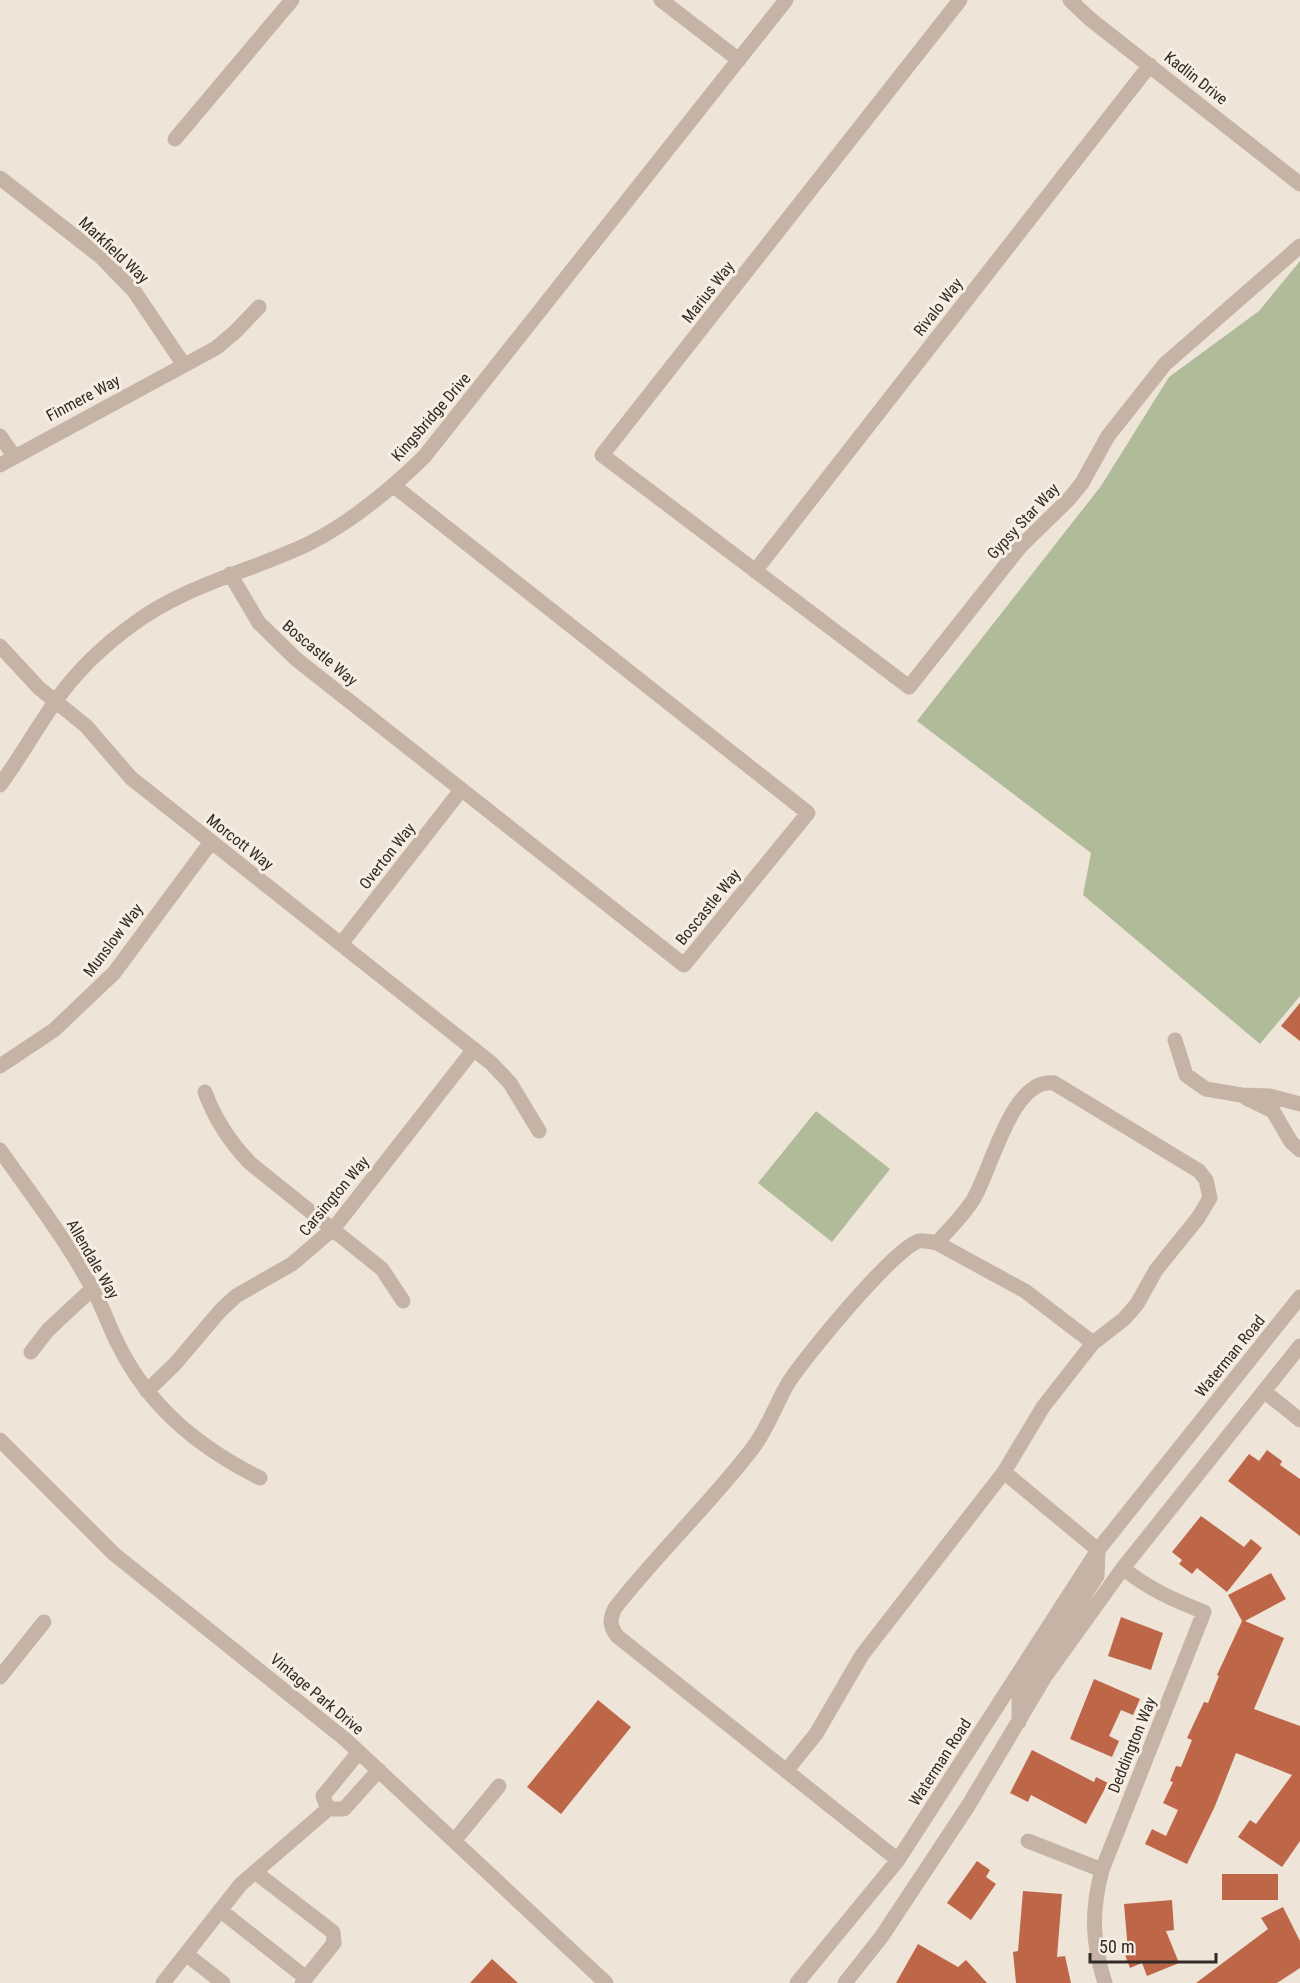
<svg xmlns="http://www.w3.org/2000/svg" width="1300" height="1983" font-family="'Roboto Condensed',sans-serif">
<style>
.green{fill:#b0bc99}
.building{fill:#bd6648}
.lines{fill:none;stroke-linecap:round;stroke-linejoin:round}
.minor{stroke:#c5b4a5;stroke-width:15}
.labels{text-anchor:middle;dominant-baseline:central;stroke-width:6;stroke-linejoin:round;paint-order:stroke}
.street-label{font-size:16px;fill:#322a26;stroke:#f7eee3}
</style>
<rect width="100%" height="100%" fill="#efe4d8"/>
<path class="green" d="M 1300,261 L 1300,996 L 1260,1044 L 1083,895 L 1091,853 L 917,721 L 1101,486 L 1169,377 L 1259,311 Z
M 816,1111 L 890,1169 L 832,1242 L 758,1183 Z"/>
<path class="building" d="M 1300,1003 L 1300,1041 L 1281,1026 Z
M 1267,1450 L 1282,1461 L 1280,1465 L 1300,1479 L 1300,1536 L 1228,1481 L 1249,1454 L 1259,1461 Z
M 1201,1516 L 1244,1547 L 1251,1539 L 1262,1548 L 1227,1592 L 1197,1568 L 1192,1574 L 1179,1564 L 1182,1560 L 1172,1552 Z
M 1271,1573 L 1286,1599 L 1245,1621 L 1284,1638 L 1254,1709 L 1300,1726 L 1300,1841 L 1282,1867 L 1238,1837 L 1250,1820 L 1256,1824 L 1292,1775 L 1236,1753 L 1215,1806 L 1187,1864 L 1145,1844 L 1152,1829 L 1166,1836 L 1178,1810 L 1163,1803 L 1173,1782 L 1170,1781 L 1176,1766 L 1181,1767 L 1192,1740 L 1187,1738 L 1204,1702 L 1208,1703 L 1219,1676 L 1217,1675 L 1242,1621 L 1228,1595 Z
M 1121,1617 L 1163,1633 L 1151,1670 L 1108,1656 Z
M 1094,1679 L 1140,1699 L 1133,1715 L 1121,1710 L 1109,1736 L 1119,1741 L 1112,1757 L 1070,1739 Z
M 598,1700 L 631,1727 L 561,1814 L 527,1787 Z
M 1032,1750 L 1094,1782 L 1096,1777 L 1108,1783 L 1086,1824 L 1031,1795 L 1028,1802 L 1010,1793 Z
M 977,1861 L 990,1870 L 986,1877 L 996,1884 L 971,1920 L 947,1903 Z
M 1222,1874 L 1278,1874 L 1278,1900 L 1222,1900 Z
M 1023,1891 L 1062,1894 L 1057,1957 L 1065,1956 L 1071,1983 L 1016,1983 L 1013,1952 L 1018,1951 Z
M 1172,1900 L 1174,1930 L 1166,1931 L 1179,1963 L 1147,1976 L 1142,1963 L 1130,1968 L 1124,1952 L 1128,1951 L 1124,1904 Z
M 1283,1907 L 1300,1941 L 1300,1968 L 1277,1983 L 1196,1983 L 1268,1929 L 1261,1918 Z
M 918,1944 L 958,1967 L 966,1960 L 987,1983 L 896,1983 Z
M 492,1959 L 518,1983 L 470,1983 Z"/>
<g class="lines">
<path class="minor" d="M 661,0 L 739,60
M 960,0 L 602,455 L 909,687 L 1020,547 L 1069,499 L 1082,483 L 1108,436 L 1165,364 L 1300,246
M 1070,0 L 1090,19 L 1300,184
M 175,139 L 292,0
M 0,178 L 101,257 L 134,291 L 184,365
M 0,436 L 14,456
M 0,465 L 216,348 L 235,332 L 259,307
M 755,571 L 1150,65
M 230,574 L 259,623 L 296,659 L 684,965 L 808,813 L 394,486
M 0,646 L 39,688 L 86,726 L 131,778 L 491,1063 L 510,1083 L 539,1131
M 0,785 C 20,758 36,729 55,702 C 75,673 103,646 132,625 C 185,585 249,572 308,544 C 352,522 389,491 424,457 L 786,0
M 341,944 L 461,790
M 1175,1040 L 1186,1075 L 1206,1089 L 1241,1095 L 1270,1096 L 1300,1104
M 0,1066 L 54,1030 L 114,973 L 211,842
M 205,1092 C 215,1120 230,1142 250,1163 L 382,1269 L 403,1301
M 1246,1098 L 1273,1111 L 1291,1142 L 1300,1150
M 0,1150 C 31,1194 65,1238 91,1286 C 102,1304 108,1325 118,1344 C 149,1407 198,1447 260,1478
M 937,1243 L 1025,1291 L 1093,1343
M 31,1352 L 48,1330 L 93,1288
M 147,1391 L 175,1364 L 220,1311 L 236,1296 L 292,1264 L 334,1228 L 474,1049
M 1265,1392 L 1300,1420
M 0,1440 L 114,1554 L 346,1740 L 606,1983
M 1004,1472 L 1098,1550 L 1097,1576 L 1019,1697 L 1019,1722
M 0,1677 L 44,1622
M 786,1771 L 816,1734 L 862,1655 L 1004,1472 L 1043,1407 L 1093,1343 L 1124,1319 L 1137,1304 L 1156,1270 L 1198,1218 L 1210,1198 L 1206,1180 L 1199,1171 L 1054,1083 C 1011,1077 991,1172 973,1200 C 963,1216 949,1229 937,1243 C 932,1242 924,1240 919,1241 C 894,1248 802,1360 787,1385 C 775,1406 767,1430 752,1449 C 709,1505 658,1553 615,1608 C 609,1620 610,1626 617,1636 L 898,1860
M 328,1809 L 323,1796 L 359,1752
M 454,1841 L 499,1786
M 1028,1841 L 1102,1870
M 255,1872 L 333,1932 L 334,1943 L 302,1983
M 220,1910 L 306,1978
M 186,1954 L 223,1983
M 163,1983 L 241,1884 L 328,1809 L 344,1809 L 379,1770
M 797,1983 L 898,1860 L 1098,1550 L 1300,1297
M 845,1983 L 882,1936 L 968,1806 L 1046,1675 L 1123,1568 L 1300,1346
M 1105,1983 C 1092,1943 1091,1911 1102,1870 L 1204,1612 C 1174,1600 1148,1589 1123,1568"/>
</g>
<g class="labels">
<g class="street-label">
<text transform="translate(1196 78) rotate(38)">Kadlin Drive</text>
<text transform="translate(114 250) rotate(43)">Markfield Way</text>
<text transform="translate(708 292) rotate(-52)">Marius Way</text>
<text transform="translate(938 307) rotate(-52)">Rivalo Way</text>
<text transform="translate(83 398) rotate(-28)">Finmere Way</text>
<text transform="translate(431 417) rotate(-49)">Kingsbridge Drive</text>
<text transform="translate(1023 521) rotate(-47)">Gypsy Star Way</text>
<text transform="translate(320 653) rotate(40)">Boscastle Way</text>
<text transform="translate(240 842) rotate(38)">Morcott Way</text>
<text transform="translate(387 856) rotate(-52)">Overton Way</text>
<text transform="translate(708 907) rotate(-51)">Boscastle Way</text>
<text transform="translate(113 940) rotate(-53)">Munslow Way</text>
<text transform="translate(334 1196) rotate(-50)">Carsington Way</text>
<text transform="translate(93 1259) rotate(60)">Allendale Way</text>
<text transform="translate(1230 1356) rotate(-51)">Waterman Road</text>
<text transform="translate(317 1694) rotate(40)">Vintage Park Drive</text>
<text transform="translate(1132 1745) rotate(-68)">Deddington Way</text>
<text transform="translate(940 1762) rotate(-57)">Waterman Road</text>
</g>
</g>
<path d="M1090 1953v9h126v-9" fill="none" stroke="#322a26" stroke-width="3"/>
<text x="1099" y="1953" font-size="18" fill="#322a26" stroke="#f7eee3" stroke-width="4.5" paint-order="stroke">50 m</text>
</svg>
